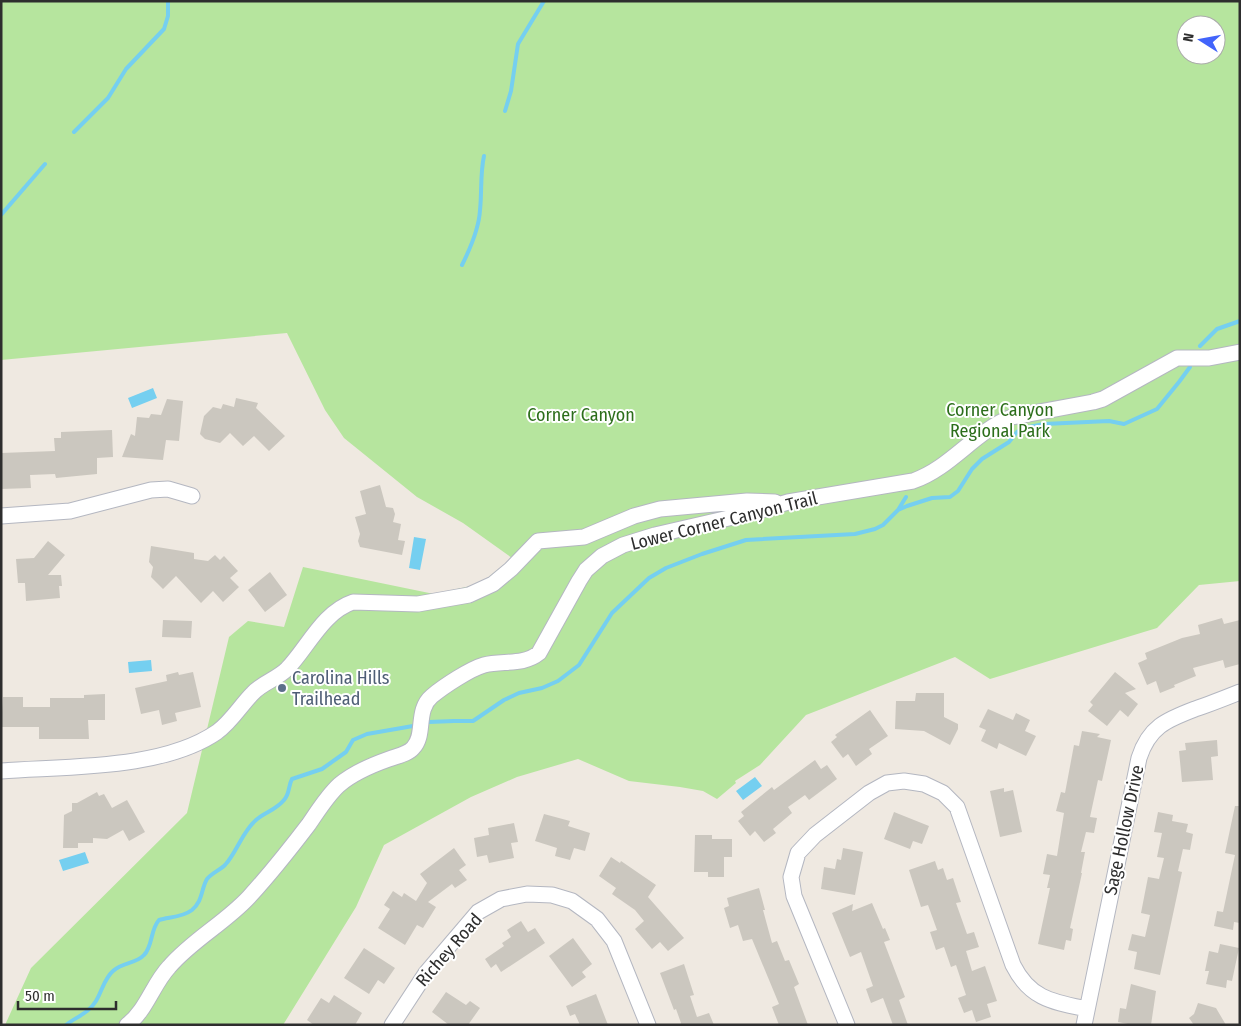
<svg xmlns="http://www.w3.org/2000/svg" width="1241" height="1026" font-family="'Fira Sans Condensed',sans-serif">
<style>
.green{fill:#b6e59e;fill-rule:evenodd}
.water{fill:#75cff0}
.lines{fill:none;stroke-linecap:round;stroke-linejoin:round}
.stream{stroke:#75cff0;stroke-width:4}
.building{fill:#cbc7bf}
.minor-casing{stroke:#b4b7c1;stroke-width:17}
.minor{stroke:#fff;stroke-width:15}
.service-dot{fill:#5c6f8a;stroke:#fff;stroke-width:2}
.labels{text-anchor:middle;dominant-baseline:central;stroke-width:4;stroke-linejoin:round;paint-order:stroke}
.park-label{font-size:18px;fill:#2c6e1b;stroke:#fff}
.street-label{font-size:18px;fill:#2e2e2e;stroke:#fff}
.service-label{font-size:18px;fill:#4e5e75;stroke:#fff;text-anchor:start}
</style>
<rect width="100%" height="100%" fill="#efe9e1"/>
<path class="green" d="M 1,1 L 1240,1 L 1240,581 L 1199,585 L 1157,628 L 990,679 L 955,657 L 806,715 L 760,765 L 735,781 L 736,783 L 717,799 L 703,791 L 680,787 L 629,781 L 578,759 L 517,777 L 471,797 L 384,845 L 356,907 L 283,1025 L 5,1025 L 31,968 L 187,813 L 229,637 L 248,621 L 284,627 L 303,567 L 434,594 L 480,584 L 512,558 L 463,523 L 417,497 L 344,438 L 325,410 L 287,333 L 1,360 ZM 1186,25 L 1216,25 L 1216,55 L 1186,55 Z"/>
<path class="water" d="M 153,388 L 157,398 L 132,408 L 128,398 Z
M 414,537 L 426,539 L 420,570 L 409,568 Z
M 151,660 L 152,671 L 129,673 L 128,662 Z
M 755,777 L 762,786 L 743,800 L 736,791 Z
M 85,852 L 89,863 L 63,871 L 59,860 Z"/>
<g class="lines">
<path class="stream" d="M 505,111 L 511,91 L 518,44 L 544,1
M 74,132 L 108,98 L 126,69 L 164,29 L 168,16 L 168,1
M 1,215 L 45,164
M 462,265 C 470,249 479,229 480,210 C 482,192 480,174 484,156
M 1200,346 L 1217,329 L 1240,321
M 898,510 L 906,497
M 429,722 L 454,721 L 473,721 L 504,700 L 519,693 L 542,688 L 558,681 L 579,665 L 612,613 L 649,578 L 666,568 L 702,554 L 746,540 L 855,534 L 875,529 L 883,525 L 898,510 L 907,506 L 932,498 L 950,497 L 958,491 L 972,469 L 982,459 L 1009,442 L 1017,432 L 1024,428 L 1044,424 L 1109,421 L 1124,424 L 1157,409 L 1179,382 L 1190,367
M 66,1025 C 76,1017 89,1013 96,1001 C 102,991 104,979 113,971 C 122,962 136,964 144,955 C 153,946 150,930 159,920 C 170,917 183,917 192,910 C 203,901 201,889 207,879 C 212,873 220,870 225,865 C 237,852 242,832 256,820 C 265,812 276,810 284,800 C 290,794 288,786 292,779 L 322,769 L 346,752 L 353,740 L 367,734 L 413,726"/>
</g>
<path class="building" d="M 236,398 L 258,403 L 256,408 L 285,436 L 269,451 L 254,436 L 243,446 L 230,433 L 220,443 L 205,439 L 200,434 L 204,416 L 213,407 L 221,409 L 223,404 L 234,407 Z
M 167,399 L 183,401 L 179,441 L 166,440 L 163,460 L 122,457 L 131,434 L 135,436 L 137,417 L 149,418 L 151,414 L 161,415 Z
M 112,430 L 113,457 L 97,458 L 97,474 L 56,478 L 55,474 L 30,475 L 31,488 L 1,489 L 1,453 L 55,451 L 54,438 L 61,438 L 61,432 Z
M 380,485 L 386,507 L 393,508 L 395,514 L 393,522 L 401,524 L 398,540 L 405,541 L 402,555 L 360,547 L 358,541 L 360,534 L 355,517 L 366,514 L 360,491 Z
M 48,541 L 65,555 L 48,575 L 61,575 L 62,586 L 59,586 L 60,598 L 26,601 L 25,583 L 18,583 L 16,559 L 34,558 Z
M 151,546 L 194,553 L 194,559 L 208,561 L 215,555 L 220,560 L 224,556 L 238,571 L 230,578 L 239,587 L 223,602 L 213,591 L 201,603 L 176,576 L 163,589 L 151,577 L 153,567 L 149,562 Z
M 270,572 L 287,595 L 265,612 L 248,590 Z
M 1222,618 L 1224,624 L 1240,620 L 1240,664 L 1225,668 L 1223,660 L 1193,668 L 1196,676 L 1174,685 L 1175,687 L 1160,693 L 1156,681 L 1147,685 L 1138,663 L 1147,659 L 1145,653 L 1182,638 L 1200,634 L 1198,625 Z
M 163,620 L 192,621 L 191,638 L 162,637 Z
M 178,672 L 179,675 L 193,672 L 201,707 L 175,713 L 177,721 L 162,725 L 159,710 L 141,714 L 135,688 L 167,681 L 166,675 Z
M 1115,672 L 1136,689 L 1125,693 L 1138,704 L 1128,717 L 1120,710 L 1107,726 L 1088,711 L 1093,705 L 1090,702 Z
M 916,693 L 944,693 L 944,717 L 958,724 L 958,729 L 950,745 L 924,731 L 895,729 L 896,701 L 915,701 Z
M 105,694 L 105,720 L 88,720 L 89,739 L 39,739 L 39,727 L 1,727 L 3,697 L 23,697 L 23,707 L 50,707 L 50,698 L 84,698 L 84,695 Z
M 988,709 L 1013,720 L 1016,713 L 1030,720 L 1025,731 L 1036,736 L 1026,756 L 999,743 L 997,749 L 981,741 L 986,730 L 979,727 Z
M 870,710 L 888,736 L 869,749 L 872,754 L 856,766 L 848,754 L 843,758 L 831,742 L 837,737 L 835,735 Z
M 1082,731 L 1100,734 L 1097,737 L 1111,740 L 1102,781 L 1098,780 L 1090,817 L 1097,818 L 1094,833 L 1086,832 L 1081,852 L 1085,852 L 1081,873 L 1082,873 L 1070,928 L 1073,929 L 1071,941 L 1066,940 L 1064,950 L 1038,944 L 1050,888 L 1047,888 L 1050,875 L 1043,874 L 1047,854 L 1057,856 L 1064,813 L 1056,811 L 1061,792 L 1065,793 L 1074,745 L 1079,746 Z
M 1217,740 L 1218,756 L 1211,757 L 1213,780 L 1182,782 L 1179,751 L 1186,750 L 1185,743 Z
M 815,760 L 821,769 L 827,765 L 837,779 L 809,800 L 805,795 L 788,807 L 792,813 L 773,829 L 776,833 L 764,842 L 755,831 L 750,836 L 738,821 L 744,816 L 741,812 L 772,787 L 774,790 Z
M 1004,788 L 1004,792 L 1013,790 L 1022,832 L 1000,837 L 990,791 Z
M 97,792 L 99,796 L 104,794 L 112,808 L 127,800 L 145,832 L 129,841 L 123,830 L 107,839 L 93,838 L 93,843 L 78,843 L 78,848 L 63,848 L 64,815 L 72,811 L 72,803 L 77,803 Z
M 1235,806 L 1240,806 L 1240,923 L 1234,922 L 1233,930 L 1214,926 L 1217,911 L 1223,912 L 1235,855 L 1225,853 Z
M 894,812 L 929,826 L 922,844 L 913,841 L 910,849 L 884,839 Z
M 1158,812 L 1173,815 L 1172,821 L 1188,824 L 1186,832 L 1193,834 L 1190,850 L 1183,849 L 1178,871 L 1182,872 L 1160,975 L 1134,969 L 1137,952 L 1128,950 L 1132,934 L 1145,937 L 1150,915 L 1141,913 L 1148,877 L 1159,879 L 1164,858 L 1157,857 L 1162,833 L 1154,832 Z
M 544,814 L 570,821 L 568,826 L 590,833 L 585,851 L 574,848 L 570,860 L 555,856 L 557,848 L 535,841 Z
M 514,823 L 518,842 L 511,843 L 514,858 L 489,863 L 487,855 L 477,857 L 474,838 L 489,835 L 488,828 Z
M 695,835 L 712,835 L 712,839 L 732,839 L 732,857 L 724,857 L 724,877 L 708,877 L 708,872 L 694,872 Z
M 454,848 L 466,865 L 459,870 L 467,880 L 455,888 L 452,884 L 428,902 L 436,907 L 423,928 L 417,925 L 405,945 L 378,928 L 390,909 L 384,905 L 393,891 L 402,897 L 404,893 L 416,901 L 427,883 L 420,874 Z
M 843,848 L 863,852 L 855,895 L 821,889 L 824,867 L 835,869 L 837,859 L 841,860 Z
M 611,857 L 620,863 L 621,861 L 656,885 L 648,897 L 684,938 L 668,951 L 660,942 L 652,949 L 635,929 L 644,921 L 635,910 L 612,894 L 616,888 L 599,876 Z
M 935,861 L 938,870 L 943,868 L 947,880 L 953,878 L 961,902 L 956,903 L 967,934 L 974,932 L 979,947 L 966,951 L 972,971 L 985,966 L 997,1001 L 987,1004 L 991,1017 L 976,1022 L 972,1010 L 964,1013 L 958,998 L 966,995 L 956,965 L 951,967 L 944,947 L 936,950 L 930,932 L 937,930 L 928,905 L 921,907 L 909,870 Z
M 759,888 L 765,910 L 763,910 L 772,943 L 777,941 L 785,961 L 789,960 L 799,984 L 794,987 L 808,1025 L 779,1025 L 772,1007 L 779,1004 L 752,939 L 743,941 L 738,925 L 730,928 L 724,908 L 729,906 L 727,898 Z
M 872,903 L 883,929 L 885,928 L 890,940 L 884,942 L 905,997 L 899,1000 L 908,1025 L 893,1025 L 883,998 L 871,1003 L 866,989 L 873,986 L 861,952 L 850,957 L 832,913 L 853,904 L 852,911 Z
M 521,921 L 528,932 L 535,928 L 545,943 L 501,972 L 496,964 L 491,968 L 485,959 L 504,946 L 502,943 L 511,937 L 507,930 Z
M 573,938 L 592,964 L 582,972 L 586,977 L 572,987 L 549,956 Z
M 1220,944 L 1239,948 L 1232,981 L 1227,980 L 1226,988 L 1206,984 L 1209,971 L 1205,971 L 1209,951 L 1218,953 Z
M 364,948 L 395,968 L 384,984 L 378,980 L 369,994 L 344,978 Z
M 684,964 L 694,995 L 690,996 L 697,1017 L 709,1013 L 714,1025 L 680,1025 L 681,1023 L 676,1009 L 674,1010 L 660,973 Z
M 1131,984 L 1156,991 L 1151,1025 L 1133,1025 L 1118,1022 L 1120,1008 L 1126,1009 Z
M 446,992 L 466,1005 L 470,1001 L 480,1008 L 468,1025 L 449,1025 L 432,1012 Z
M 596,994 L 608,1025 L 580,1025 L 575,1014 L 570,1016 L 566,1006 Z
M 334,995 L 362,1013 L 355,1025 L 314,1025 L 307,1020 L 321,998 L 329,1003 Z
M 1198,1003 L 1216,1008 L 1226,1025 L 1194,1025 L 1189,1018 L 1194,1014 Z"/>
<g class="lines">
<defs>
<path id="minor" d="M 1,516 L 70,511 L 151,490 L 168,489 L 192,496
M 1,771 C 66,766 162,770 217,732 C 232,721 240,706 253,693 C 262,683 277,679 287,669 C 308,647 323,612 353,602 L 418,604 L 469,595 L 493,584 L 511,569 L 538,541 L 584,537 L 634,516 L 660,509 L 747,501 L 775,502
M 127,1025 C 146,1011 153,984 169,967 C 192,940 225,923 249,897 C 270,874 290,849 309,824 C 318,811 327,796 339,785 C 353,773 372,765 389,759 C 397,756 408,754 413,748 C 426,735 415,710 432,696 C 444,686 470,669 484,665 C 502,660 523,666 539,653 L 579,581 L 586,570 L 602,556 L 623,545 L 655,535 L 755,512 L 788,502 L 913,481 C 951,468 975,431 1012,417 L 1093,402 L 1103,399 L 1177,358 L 1209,358 L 1240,352
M 392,1025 L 426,973 L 478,912 L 501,899 L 527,894 L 552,895 L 572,901 L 597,919 L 614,941 L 648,1025
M 847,1025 L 794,896 L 791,877 L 798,853 L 815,835 L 869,793 L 887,783 L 904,781 L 924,784 L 943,793 L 957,807 L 1013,965 C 1030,999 1053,1002 1087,1009
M 1084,1025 L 1139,758 C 1149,727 1166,720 1195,709 C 1210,704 1225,698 1240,692"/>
</defs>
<use href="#minor" class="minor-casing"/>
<use href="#minor" class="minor"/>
</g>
<circle class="service-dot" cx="282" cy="688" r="5"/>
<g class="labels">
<g class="park-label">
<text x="1000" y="410">Corner Canyon<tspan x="1000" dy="21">Regional Park</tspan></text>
<text x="581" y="415">Corner Canyon</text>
</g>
<g class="street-label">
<text transform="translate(724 521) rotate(-14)">Lower Corner Canyon Trail</text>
<text transform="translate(1124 830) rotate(-78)">Sage Hollow Drive</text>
<text transform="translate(449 950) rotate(-49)">Richey Road</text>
</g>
<g class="service-label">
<text x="292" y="678">Carolina Hills<tspan x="292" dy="21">Trailhead</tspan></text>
</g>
</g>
<rect width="1241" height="1026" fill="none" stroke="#2e2e2e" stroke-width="5"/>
<g transform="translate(1201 40) rotate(281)"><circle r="24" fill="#ffffff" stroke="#ababab"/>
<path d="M0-4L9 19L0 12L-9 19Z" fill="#4264fb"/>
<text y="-8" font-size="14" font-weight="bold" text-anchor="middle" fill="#2e2e2e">N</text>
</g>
<path d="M18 1001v8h98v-8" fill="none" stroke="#2e2e2e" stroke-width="2.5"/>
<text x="25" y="1001" font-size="15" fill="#2e2e2e" stroke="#ffffff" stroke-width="4" paint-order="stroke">50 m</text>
</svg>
